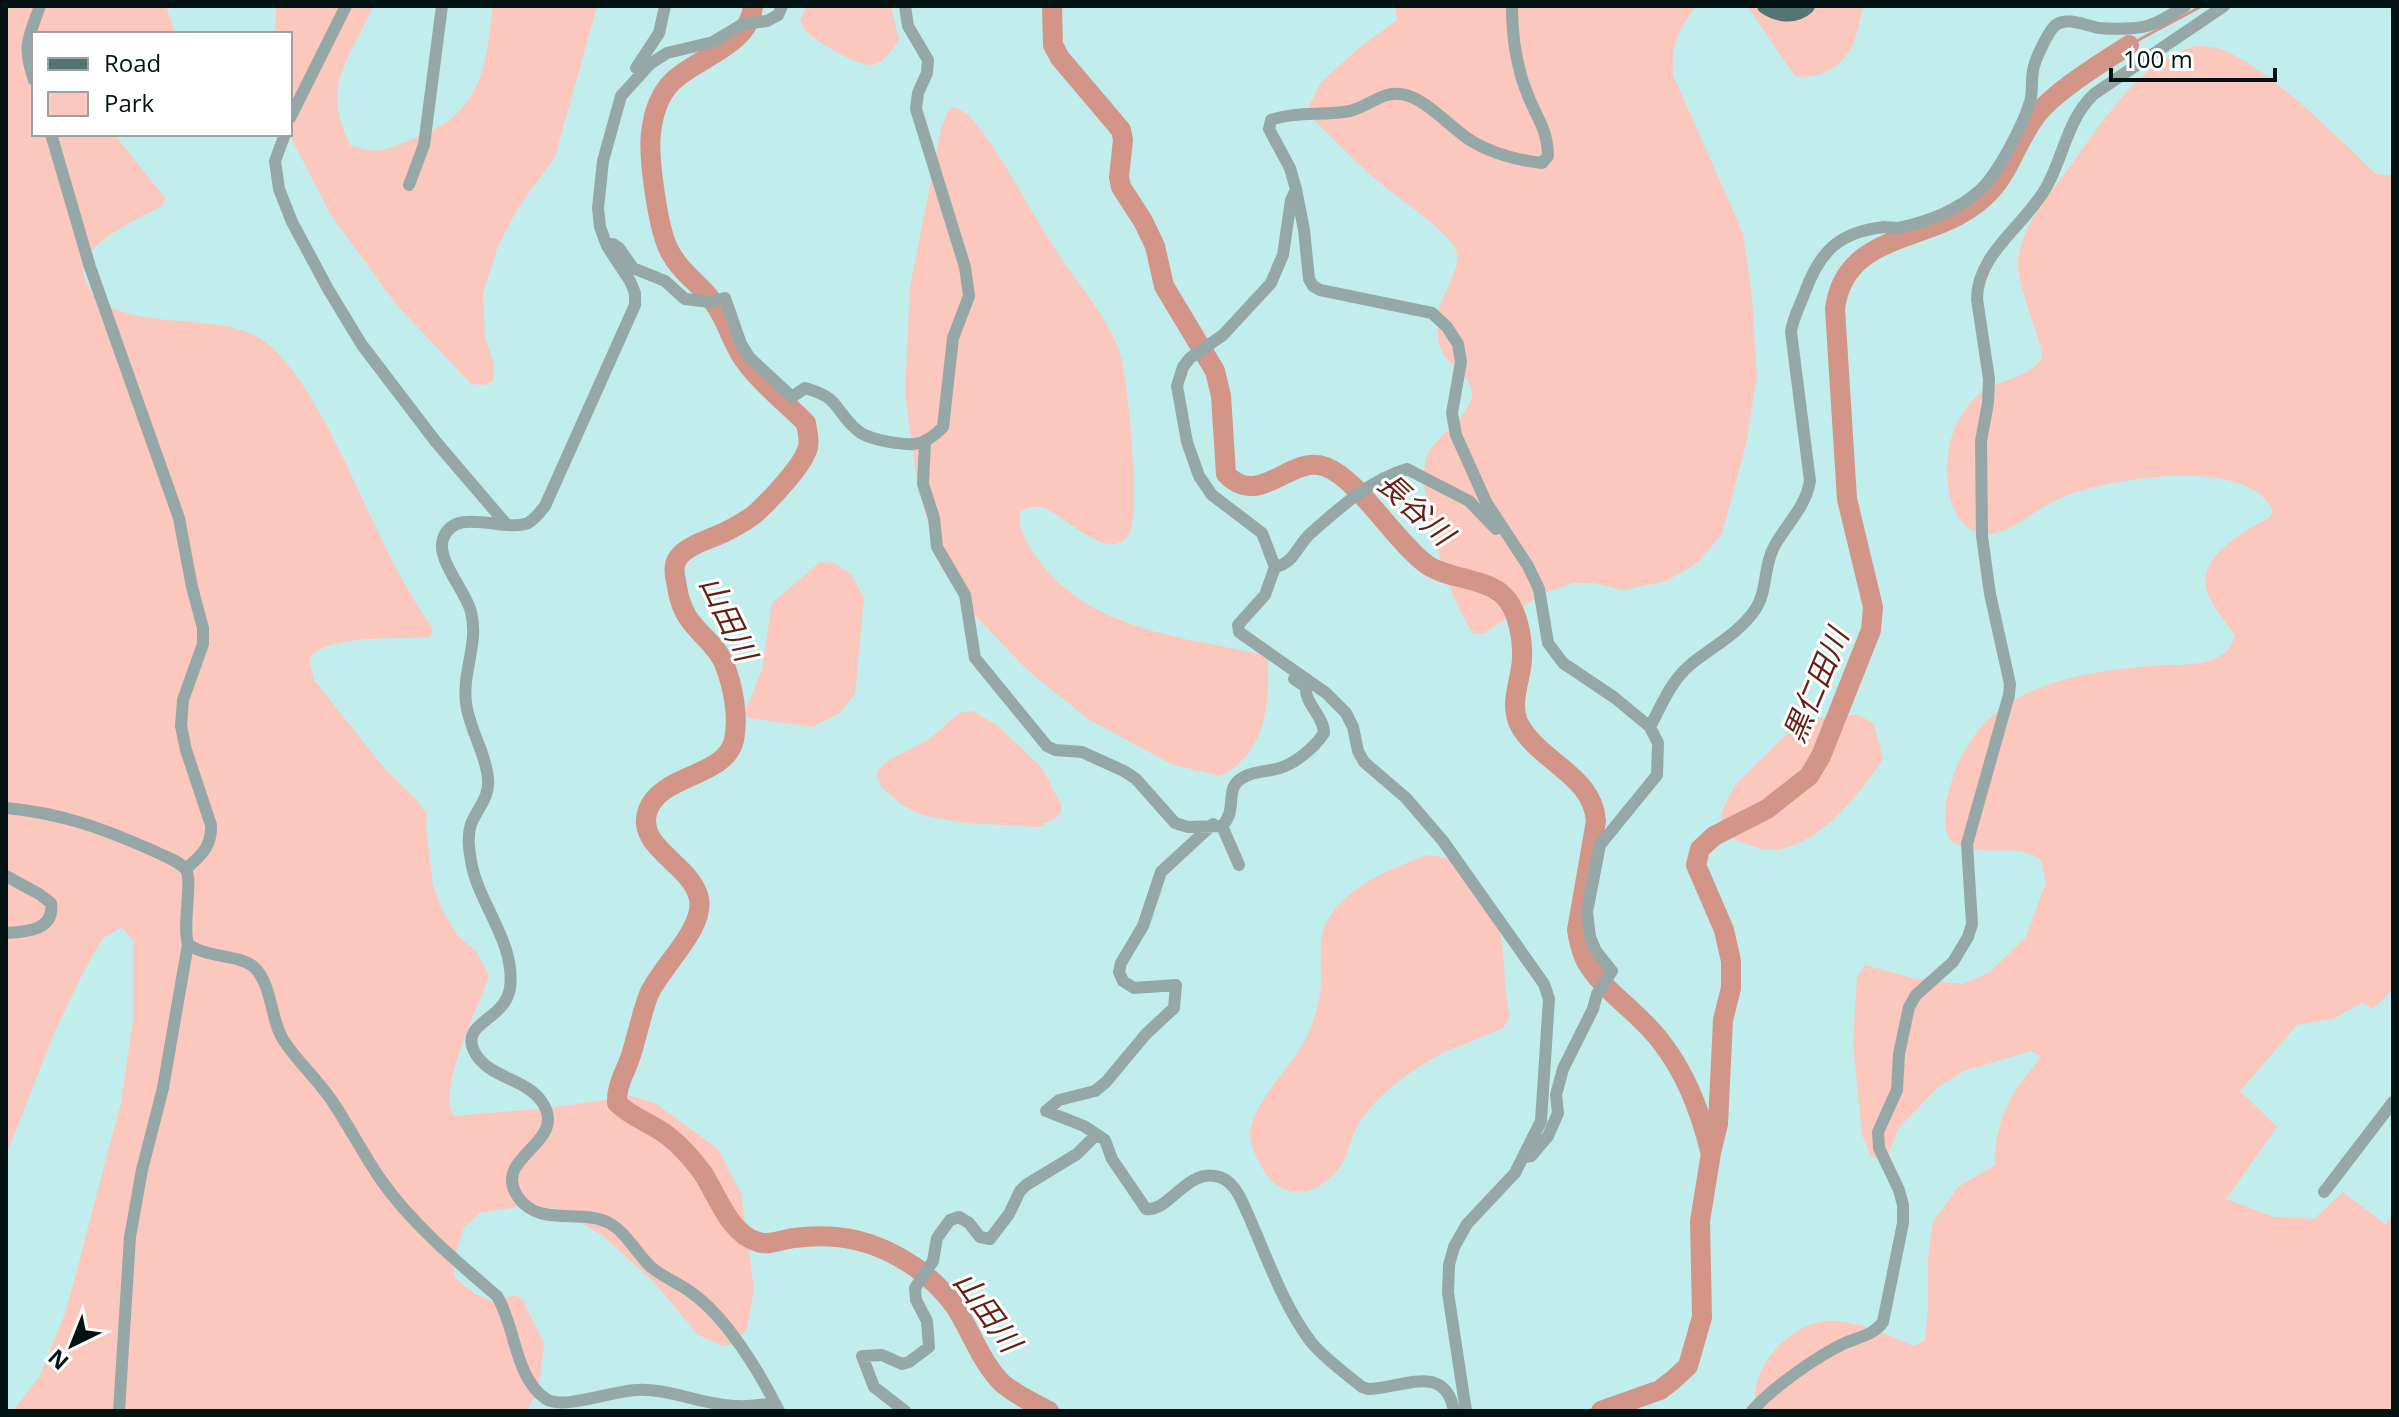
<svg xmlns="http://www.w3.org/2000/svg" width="2399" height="1417" font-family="'Open Sans','Noto Sans JP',sans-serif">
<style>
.green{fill:#fcc8bd}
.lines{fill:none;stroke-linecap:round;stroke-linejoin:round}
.stream{stroke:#d39588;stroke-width:3}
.river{stroke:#d39588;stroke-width:20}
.minor{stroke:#95a8a7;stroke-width:12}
.major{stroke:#537675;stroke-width:16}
.labels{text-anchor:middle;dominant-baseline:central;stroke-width:6;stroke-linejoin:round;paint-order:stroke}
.water-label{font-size:30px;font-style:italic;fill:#671e11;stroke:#fff}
</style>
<rect width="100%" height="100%" fill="#c1eeec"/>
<path class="green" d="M 6,6 L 166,6 L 174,30 L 172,34 L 34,34 L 34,134 L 114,134 L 165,198 L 162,206 C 139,219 72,246 85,280 C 107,336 209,310 256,336 C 307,364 353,481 379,534 C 394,566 412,599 433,629 L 430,637 C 399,640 327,633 309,659 L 314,680 L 385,769 L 416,799 L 427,815 L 426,828 L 433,885 L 442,910 L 458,936 L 477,952 L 489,976 C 479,1006 436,1091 454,1116 L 548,1108 L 631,1096 L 655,1103 L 718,1149 L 741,1193 L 754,1289 L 747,1328 L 735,1343 L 724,1346 L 698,1335 L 654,1282 L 603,1236 L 557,1208 L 518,1207 L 480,1213 L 464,1227 L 453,1263 L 455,1278 L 475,1294 L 494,1302 L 515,1295 L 523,1300 L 544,1344 L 539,1388 L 527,1411 L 13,1411 L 39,1377 L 66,1311 L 121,1102 L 133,1021 L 133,941 L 122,927 L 102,939 L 84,971 L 55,1031 L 6,1155 Z
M 276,6 L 373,6 C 350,59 319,86 351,146 C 358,147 368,151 376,151 C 389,150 405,142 417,137 C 483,112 485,68 493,6 L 597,6 L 555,157 L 518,208 L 498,246 L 483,293 L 485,338 L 494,363 L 493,381 L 484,385 L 471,384 L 395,303 L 331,215 L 292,140 L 289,134 L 290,34 L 275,34 Z
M 806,6 L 891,6 L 899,40 C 892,50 884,64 870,65 C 858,65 815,42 807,32 C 804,29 803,25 800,21 Z
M 1395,6 L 1696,6 C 1677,31 1672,43 1673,75 L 1743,233 L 1752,297 L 1757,376 L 1746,444 L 1722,534 L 1698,562 L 1667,581 L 1623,590 L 1593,583 L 1573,583 L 1542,594 L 1485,633 L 1474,634 C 1451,606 1413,488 1427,456 C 1436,436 1473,414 1472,393 C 1471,377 1452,367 1444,355 C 1437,344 1437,326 1438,313 C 1441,295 1463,266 1456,250 C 1447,230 1397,197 1379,182 C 1356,163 1335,140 1313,119 L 1309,106 L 1321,82 L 1361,46 L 1397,20 Z
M 1747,6 L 1863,6 C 1860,19 1857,38 1850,50 C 1839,69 1816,80 1795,76 Z
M 2194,46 C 2200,46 2207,46 2213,47 C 2256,55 2342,141 2376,174 L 2393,176 L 2393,989 L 2373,1009 L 2361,1003 L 2335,1018 L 2297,1025 L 2240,1091 L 2277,1127 L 2226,1199 L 2274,1217 L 2314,1219 L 2343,1192 L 2386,1225 L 2393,1213 L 2393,1411 L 1760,1411 C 1758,1406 1755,1398 1755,1393 C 1758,1356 1800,1317 1837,1321 C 1865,1324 1889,1335 1914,1346 L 1925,1340 L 1928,1309 L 1928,1258 L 1933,1222 L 1958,1187 L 1995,1165 C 1994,1135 2004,1105 2022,1081 C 2028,1072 2036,1066 2040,1056 L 2031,1051 L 1964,1071 L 1937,1088 L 1898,1129 L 1889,1152 L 1879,1159 L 1871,1157 L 1862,1135 L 1853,1043 L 1857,977 L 1865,965 L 1912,978 L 1963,984 L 1990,972 L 2025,938 L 2046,883 L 2041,859 C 2034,856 2026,852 2018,851 C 1998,849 1970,854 1953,842 C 1941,833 1945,802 1949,790 C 1975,691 2060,674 2150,666 C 2171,664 2197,667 2216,658 C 2227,653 2231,647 2235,636 C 2227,622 2214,609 2208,594 C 2193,559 2244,531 2269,518 L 2273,511 C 2248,453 2097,479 2052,502 C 2034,511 2009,534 1988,534 C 1942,533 1941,458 1955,428 C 1962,411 1976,392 1994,385 C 2009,379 2032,374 2041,359 C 2046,350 2015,282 2018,260 C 2022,231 2038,208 2056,185 C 2090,142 2119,88 2166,58 C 2174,53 2185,50 2194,46 Z
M 953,107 C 968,110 982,131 991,144 C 1016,181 1036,221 1061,258 C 1081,288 1106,316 1119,350 C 1128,374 1142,518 1128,536 C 1108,563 1064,514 1043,508 C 1034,505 1028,508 1020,512 C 1018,528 1025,539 1033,552 C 1084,632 1184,636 1268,656 C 1269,704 1268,749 1222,776 L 1173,765 L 1088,719 L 1026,669 L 974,614 L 941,567 L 918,488 L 905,395 L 910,287 L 941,129 L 947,113 Z
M 820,562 L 834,563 L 851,574 L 864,598 L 855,694 L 840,713 L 812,727 L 749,718 L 744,714 L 762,670 L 772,603 Z
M 973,711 L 998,726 L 1042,768 L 1062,806 L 1060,815 L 1039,827 L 965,823 L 922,815 L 902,805 L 882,788 L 877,778 L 878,770 L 887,761 L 928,740 L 959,713 Z
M 1859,715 L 1874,724 L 1883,759 C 1859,795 1817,849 1770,850 C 1762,850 1753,846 1746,844 C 1728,838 1723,831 1721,813 L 1735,785 L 1795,726 L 1828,716 Z
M 1427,855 L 1449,858 C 1462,875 1485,897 1495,917 C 1507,941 1502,987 1510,1015 L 1504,1027 C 1480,1040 1450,1047 1427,1062 C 1403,1076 1374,1099 1359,1123 C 1345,1147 1351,1164 1322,1184 C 1311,1192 1295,1194 1282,1188 C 1265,1181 1246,1144 1251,1126 C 1262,1089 1298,1063 1311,1027 C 1315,1016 1319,1003 1320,992 C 1324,965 1314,938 1331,915 C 1354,882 1391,869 1427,855 Z"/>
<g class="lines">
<path class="stream" d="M 2129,45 L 2202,6"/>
<path class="river" d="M 753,6 C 749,47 697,57 672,82 C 659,95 653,115 651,133 C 648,157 658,231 670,252 C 680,271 697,282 710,298 C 725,315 730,338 742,357 C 757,380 786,403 806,423 C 807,431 810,439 808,447 C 804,465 770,500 756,513 C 748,520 735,527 725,532 C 711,539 687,545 678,558 C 673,565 674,573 676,581 C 678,593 680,605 687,616 C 697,633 716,644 724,663 C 733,686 739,716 734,740 C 726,777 661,774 648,810 C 634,847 693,865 699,899 C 705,928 661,967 649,994 C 642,1012 638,1032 632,1052 C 627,1070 616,1084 617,1103 C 632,1118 652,1123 668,1136 C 680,1145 693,1160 702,1172 C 717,1194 729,1234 758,1242 C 769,1246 783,1239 794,1238 C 840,1232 877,1241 915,1267 C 930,1278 943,1290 954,1305 C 971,1330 980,1361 1002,1383 C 1016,1395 1033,1403 1049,1411
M 1052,6 L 1053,45 L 1060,58 L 1121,130 L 1123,140 L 1119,177 L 1121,187 L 1143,221 L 1155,246 L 1164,286 L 1215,371 L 1221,396 L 1226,474 C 1260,510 1291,453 1326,467 C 1358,479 1395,541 1426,564 C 1446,579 1487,578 1504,596 C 1518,610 1523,640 1522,659 C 1521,680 1509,703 1519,724 C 1539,762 1593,775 1596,821 L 1577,930 C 1579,942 1582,956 1589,966 C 1608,995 1641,1014 1662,1043 C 1686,1074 1701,1114 1710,1151
M 1601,1411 L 1660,1390 L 1673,1380 L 1688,1366 L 1702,1317 L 1700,1221 L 1711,1153 L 1718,1124 L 1723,1020 L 1731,988 L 1731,961 L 1724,930 L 1696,865 L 1700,849 L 1714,836 L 1767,809 L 1809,776 L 1821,756 L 1871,630 L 1873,607 L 1847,499 L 1835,309 C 1844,236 1920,242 1969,209 C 2010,182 2010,151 2036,116 C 2053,92 2103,62 2129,45"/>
<path class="minor" d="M 1512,6 C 1512,38 1516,68 1529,98 C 1539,122 1547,129 1548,156 L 1542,163 C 1517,160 1489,153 1467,138 C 1448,125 1424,97 1401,94 C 1382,91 1368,107 1350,111 C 1323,116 1296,111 1271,120 L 1269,129 L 1290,168 L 1296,189 L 1304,230 L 1309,279 L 1313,286 L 1320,290 L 1432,313 L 1447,327 L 1458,344 L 1461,362 L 1452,413 L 1456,435 L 1486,502 L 1528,566 L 1539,589 L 1548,643 L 1563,663 L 1615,698 L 1650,727 L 1658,743 L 1657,775 L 1600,845 L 1587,912 L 1590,937 L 1596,951 L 1612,971 L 1597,994 L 1593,1009 L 1563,1069 L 1556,1095 L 1558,1113 L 1548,1136 L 1531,1156 L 1525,1157
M 636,68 L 659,33 L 665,6
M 34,80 C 22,46 28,39 40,6
M 290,118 L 346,6
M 51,134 L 90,267 L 179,518 L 192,587 L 203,628 L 203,644 L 183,700 L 181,726 L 186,750 L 211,825 C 212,847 201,855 186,869
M 285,134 L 275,161 L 279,189 L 292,222 L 328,289 L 362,345 L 436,442 L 507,525
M 409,185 L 424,145 L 442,6
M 1295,192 L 1291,200 L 1283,255 L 1271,283 L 1223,335 L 1190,358 L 1183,367 L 1177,386 L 1187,442 L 1199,476 L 1212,495 L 1262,533 L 1275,567 L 1265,595 L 1238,625 L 1239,632 L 1326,693 L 1346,713 L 1353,727 L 1358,751 L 1364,762 L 1406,798 L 1443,841 L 1544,984 L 1549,999 L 1541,1121 L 1515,1173 L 1467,1224 L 1454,1247 L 1449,1265 L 1448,1293 L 1466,1411
M 607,246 L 613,244 L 619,248 L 633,268 L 665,281 L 685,299 L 710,302 L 725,298 L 741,344 L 749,357 L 792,397 L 805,388 C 841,398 833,409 857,430 C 863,436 872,438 880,440 C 907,446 923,449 943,427 L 953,338 L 969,296 L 965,267 L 916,109 L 918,93 L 927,73 L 928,60 L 908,26 L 905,6
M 925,443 L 923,484 L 934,518 L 937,547 L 965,595 L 975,658 L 1047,746 L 1055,750 L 1082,752 L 1124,771 L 1136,779 L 1175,823 L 1188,827 L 1222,826 L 1239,865
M 1275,567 C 1295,563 1297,545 1311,533 C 1338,509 1371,479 1407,469 L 1469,501 L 1496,529
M 1650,727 C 1661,706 1671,681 1690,665 C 1712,647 1738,634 1755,610 C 1768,591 1763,565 1775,545 C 1787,524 1806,506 1810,481 L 1791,332 C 1793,317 1800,306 1805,292 C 1820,251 1839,232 1884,227 C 1890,227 1896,229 1902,227 C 1930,221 1957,210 1979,191 C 1997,176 2023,125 2030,102 C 2033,92 2031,81 2033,71 C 2034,61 2049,29 2057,24 C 2069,17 2086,26 2099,28 C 2110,29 2124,29 2135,28 C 2154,27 2170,15 2185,6
M 6,808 C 62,813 104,829 154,851 C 164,856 180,861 186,870 C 193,881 182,925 188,944 L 163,1088 L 142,1170 L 130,1237 L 119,1411
M 1213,824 L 1161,872 L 1143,926 L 1121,963 L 1119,972 L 1123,981 L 1134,988 L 1176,985 L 1174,1008 L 1146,1034 L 1106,1082 L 1095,1091 L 1059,1100 L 1046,1111 L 1084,1126 L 1105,1140 L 1112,1159 L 1146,1209 C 1169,1212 1185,1171 1215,1176 C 1232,1178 1240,1196 1246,1210 C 1266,1254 1282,1304 1311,1342 C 1325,1359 1345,1373 1362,1387 L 1368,1389 C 1400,1389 1445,1361 1454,1411
M 1222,826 C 1237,811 1226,792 1238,781 C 1249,771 1267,772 1280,768 C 1296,763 1315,747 1324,733 C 1324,716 1304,703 1306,687 L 1294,679
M 6,876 L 39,894 L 51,903 C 55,930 27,932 6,933
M 188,944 C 208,959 241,954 255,968 C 273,987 270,1020 284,1041 C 297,1061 316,1078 330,1098 C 348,1124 363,1154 381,1180 C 413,1225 455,1260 497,1296 C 516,1327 514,1377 546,1399 C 563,1410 612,1391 636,1390 C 671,1388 704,1406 738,1406 C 750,1407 763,1404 775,1403
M 2324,1192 L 2393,1102
M 779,1411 C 760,1373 727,1318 692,1293 C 679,1283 664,1278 651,1267 C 637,1254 625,1231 609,1223 C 581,1208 539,1228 518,1197 C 490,1156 570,1144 542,1102 C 526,1078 487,1078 474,1051 C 460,1022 505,1021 510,988 C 516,942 478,904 471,861 C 469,849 467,836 471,824 C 477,809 490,797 488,779 C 486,753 469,729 466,703 C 462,672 479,643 471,612 C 466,591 436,560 443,539 C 454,505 505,533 528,523 C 535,519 540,512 545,506 L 635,305 L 635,293 L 630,281 L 607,246 L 600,227 L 598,208 L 603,161 L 621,96 L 650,64 L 667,53 L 713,42 L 743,24 L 767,21 L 778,15 L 782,6
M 905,1411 L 874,1387 L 862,1356 L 882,1355 L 902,1364 L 909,1362 L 929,1347 L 927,1321 L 916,1300 L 915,1288 L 933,1261 L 937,1238 L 950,1220 L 959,1217 L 969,1223 L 980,1237 L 990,1239 L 1009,1214 L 1020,1191 L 1026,1185 L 1077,1154 L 1096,1135
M 1752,1411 C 1772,1388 1817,1356 1845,1343 C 1859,1337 1874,1335 1883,1322 L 1903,1223 L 1903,1205 L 1899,1190 L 1879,1148 L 1878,1132 L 1897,1090 L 1899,1054 L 1909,1007 L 1916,995 L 1953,962 L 1968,937 L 1972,924 L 1967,844 L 2009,695 L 2010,684 L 1990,594 L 1982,536 L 1981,441 L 1988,403 L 1989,379 L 1977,299 C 1977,253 2026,225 2047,186 C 2064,155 2067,120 2094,94 L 2224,6"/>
<path class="major" d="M 1765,6 C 1778,15 1795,17 1807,6"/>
</g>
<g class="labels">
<g class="water-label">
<text transform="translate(1416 508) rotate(43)">長谷川</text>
<text transform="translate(729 618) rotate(64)">山田川</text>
<text transform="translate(1815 685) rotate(-67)">黒仁田川</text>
<text transform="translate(988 1311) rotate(54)">山田川</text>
</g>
</g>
<rect width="2399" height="1417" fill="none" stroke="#031313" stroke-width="16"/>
<rect x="32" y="32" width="260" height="104" fill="#ffffff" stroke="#9aa1a1" stroke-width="2"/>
<rect x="48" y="58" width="40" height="12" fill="#537675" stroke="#9aa1a1" stroke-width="2"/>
<text x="104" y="72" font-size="24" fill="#031313">Road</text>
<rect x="48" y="92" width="40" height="24" fill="#fcc8bd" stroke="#9aa1a1" stroke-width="2"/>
<text x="104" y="112" font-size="24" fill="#031313">Park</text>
<g transform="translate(72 1345) rotate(223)" stroke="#ffffff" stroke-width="6" paint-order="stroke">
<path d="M0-6L14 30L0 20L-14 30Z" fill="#031313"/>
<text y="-12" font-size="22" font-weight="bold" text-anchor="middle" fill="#031313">N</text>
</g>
<path d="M2111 68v12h164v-12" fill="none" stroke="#031313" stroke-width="4"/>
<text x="2123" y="68" font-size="24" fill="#031313" stroke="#ffffff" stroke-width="6" paint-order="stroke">100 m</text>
</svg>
